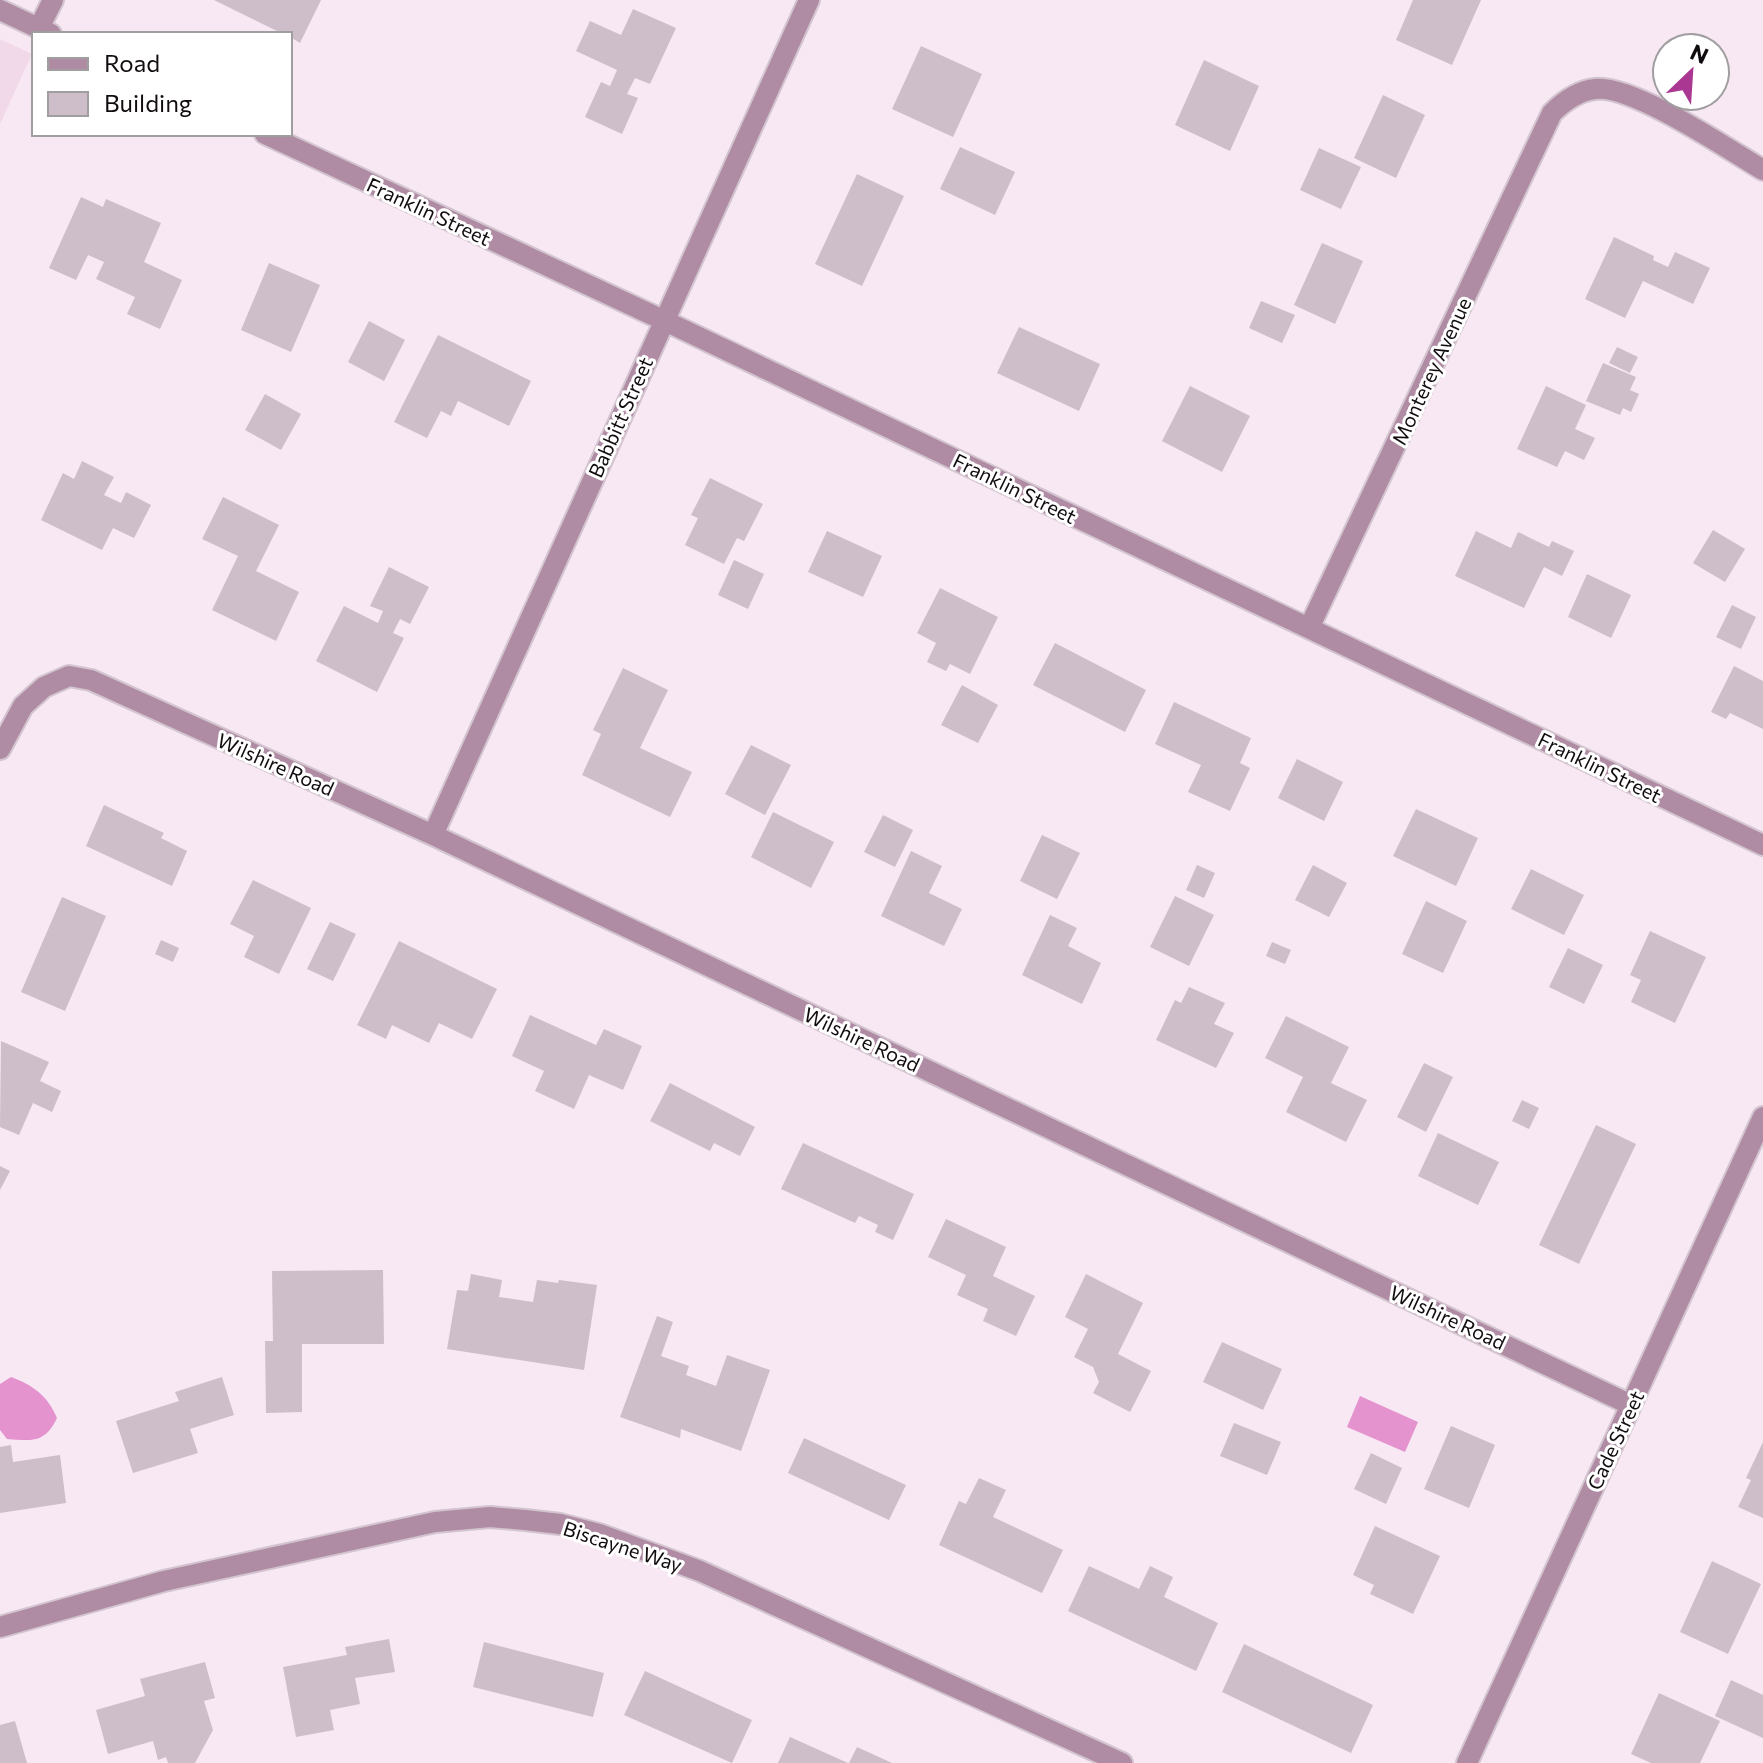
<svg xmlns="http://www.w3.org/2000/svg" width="1763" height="1763" font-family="Commissioner,sans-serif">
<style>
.built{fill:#f1d9e9}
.water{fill:#e493cf}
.building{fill:#cebec9}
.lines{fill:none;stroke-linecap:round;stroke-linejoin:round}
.minor-casing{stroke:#d3c5cf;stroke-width:24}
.minor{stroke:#af8ba4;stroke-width:20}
.labels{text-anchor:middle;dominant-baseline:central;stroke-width:6;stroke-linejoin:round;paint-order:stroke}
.street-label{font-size:20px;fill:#110c0f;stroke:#fff}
</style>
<rect width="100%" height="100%" fill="#f8e8f3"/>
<path class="built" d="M 0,39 L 32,54 L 0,124 Z"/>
<path class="water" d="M 11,1377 C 33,1385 48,1396 57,1418 C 45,1443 33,1441 7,1439 L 0,1430 L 0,1384 Z
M 1360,1396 L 1418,1422 L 1405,1452 L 1347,1427 Z"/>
<path class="building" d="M 214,0 L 321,0 L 300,43 L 290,37 L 290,34 L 283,34 Z
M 1413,0 L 1481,0 L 1452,65 L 1396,40 Z
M 633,9 L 676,28 L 650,84 L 635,78 L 627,94 L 638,98 L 622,134 L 585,117 L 601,82 L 610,86 L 617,70 L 576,51 L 590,21 L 621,35 Z
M 921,46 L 982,74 L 953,137 L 892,109 Z
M 1204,60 L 1259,86 L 1230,151 L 1175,125 Z
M 1383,95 L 1425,115 L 1396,178 L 1354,158 Z
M 960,147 L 1015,172 L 995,215 L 940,189 Z
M 1319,148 L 1361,167 L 1341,209 L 1300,190 Z
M 857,174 L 904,196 L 862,286 L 815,264 Z
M 81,197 L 103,207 L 106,199 L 161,223 L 144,262 L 182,280 L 160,329 L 127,314 L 135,297 L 96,279 L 104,262 L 88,255 L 76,280 L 49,268 Z
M 1614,237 L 1654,256 L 1653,260 L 1668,267 L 1675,252 L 1710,268 L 1693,304 L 1643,281 L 1625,318 L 1585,299 Z
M 1322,243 L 1363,261 L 1335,324 L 1294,305 Z
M 269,263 L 320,285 L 291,352 L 241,330 Z
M 1261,301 L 1295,315 L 1282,343 L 1249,328 Z
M 369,321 L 405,340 L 384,381 L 348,362 Z
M 1019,327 L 1100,364 L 1079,411 L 997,373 Z
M 438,335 L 531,381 L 509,426 L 458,401 L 451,416 L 441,411 L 427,438 L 394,422 Z
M 1617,347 L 1638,357 L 1630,373 L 1609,363 Z
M 1603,363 L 1636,377 L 1630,390 L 1639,394 L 1631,412 L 1623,408 L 1620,415 L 1586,401 Z
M 1190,386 L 1250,416 L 1222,472 L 1162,441 Z
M 1546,386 L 1586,405 L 1575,429 L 1595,438 L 1584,460 L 1565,451 L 1557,467 L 1517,449 Z
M 265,394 L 301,414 L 281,450 L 245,430 Z
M 82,461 L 114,477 L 104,495 L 121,503 L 126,492 L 151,505 L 134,538 L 113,528 L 102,550 L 41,520 L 63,473 L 74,479 Z
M 710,478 L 763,504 L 744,541 L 737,538 L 724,564 L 685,545 L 698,518 L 691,515 Z
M 223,497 L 279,525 L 256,571 L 299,592 L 276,641 L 212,610 L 238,556 L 202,539 Z
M 1713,530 L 1745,549 L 1725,582 L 1693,563 Z
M 827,531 L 882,556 L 863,597 L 808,572 Z
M 1476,531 L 1511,548 L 1518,532 L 1549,547 L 1552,541 L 1574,551 L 1562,576 L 1544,567 L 1524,608 L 1455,576 Z
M 734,560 L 764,574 L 748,609 L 718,595 Z
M 389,567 L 429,587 L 410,624 L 400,619 L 393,633 L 404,638 L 377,692 L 316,661 L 344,606 L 378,623 L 383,611 L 370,606 Z
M 1587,574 L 1631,595 L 1611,638 L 1568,617 Z
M 940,588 L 998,617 L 970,674 L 950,664 L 946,671 L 927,662 L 936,643 L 917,633 Z
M 1732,605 L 1756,617 L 1741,649 L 1716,637 Z
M 1055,643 L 1146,690 L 1125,732 L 1033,685 Z
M 1734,666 L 1763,681 L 1763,729 L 1730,713 L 1726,719 L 1711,712 Z
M 623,668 L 668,690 L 640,748 L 692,772 L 670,817 L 582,775 L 601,734 L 593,730 Z
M 962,685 L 998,705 L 978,743 L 941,725 Z
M 1174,702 L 1251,738 L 1240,763 L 1250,768 L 1230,811 L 1188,792 L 1201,765 L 1155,744 Z
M 751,745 L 791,765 L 765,815 L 725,794 Z
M 1297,759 L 1343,782 L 1324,821 L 1278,798 Z
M 104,805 L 164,833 L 161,838 L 187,851 L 172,886 L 86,846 Z
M 1416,809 L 1478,838 L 1456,886 L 1393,856 Z
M 773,812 L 834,842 L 811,888 L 751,857 Z
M 883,815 L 913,830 L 895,867 L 864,852 Z
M 1042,835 L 1080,853 L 1057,899 L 1020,881 Z
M 911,851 L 942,866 L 929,893 L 962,909 L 944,946 L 881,916 Z
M 1197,865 L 1215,873 L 1204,898 L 1186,890 Z
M 1313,865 L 1347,883 L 1329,917 L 1295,900 Z
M 1531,869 L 1584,895 L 1564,935 L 1511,909 Z
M 253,880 L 311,908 L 279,974 L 244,957 L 254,936 L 230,924 Z
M 1175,896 L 1214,915 L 1189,966 L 1150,947 Z
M 62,897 L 106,916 L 65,1011 L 21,992 Z
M 1426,901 L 1467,921 L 1443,973 L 1402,954 Z
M 1050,915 L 1077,928 L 1068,946 L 1101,963 L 1082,1004 L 1022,975 Z
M 330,922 L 356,934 L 333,981 L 307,969 Z
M 1650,931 L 1706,957 L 1675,1023 L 1631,1002 L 1641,980 L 1630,975 Z
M 161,940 L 179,948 L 173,962 L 155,954 Z
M 399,941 L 497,989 L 472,1039 L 439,1023 L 429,1043 L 392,1025 L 386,1039 L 357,1025 Z
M 1272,942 L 1291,950 L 1285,964 L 1266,956 Z
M 1568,948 L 1603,965 L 1584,1004 L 1549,987 Z
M 1189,987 L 1225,1003 L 1214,1024 L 1234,1033 L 1216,1068 L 1156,1040 L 1175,1000 L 1181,1003 Z
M 530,1015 L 596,1045 L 604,1029 L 642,1046 L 623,1090 L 589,1075 L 574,1109 L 535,1091 L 544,1071 L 512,1056 Z
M 1286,1016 L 1349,1047 L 1331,1083 L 1367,1100 L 1346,1142 L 1286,1112 L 1303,1077 L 1265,1058 Z
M 1,1041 L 49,1062 L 40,1081 L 61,1091 L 52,1112 L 33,1103 L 19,1135 L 0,1127 Z
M 1424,1063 L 1453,1077 L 1426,1132 L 1397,1117 Z
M 670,1083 L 755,1127 L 740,1156 L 714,1143 L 710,1151 L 650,1121 Z
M 1522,1100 L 1539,1108 L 1529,1129 L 1512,1121 Z
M 1596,1125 L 1636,1144 L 1579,1264 L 1539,1245 Z
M 1438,1133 L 1499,1162 L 1478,1205 L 1418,1176 Z
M 803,1143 L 914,1194 L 893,1240 L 875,1232 L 878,1225 L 859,1216 L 855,1223 L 781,1189 Z
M 0,1166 L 10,1171 L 0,1190 Z
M 946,1219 L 1006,1247 L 993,1276 L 1035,1296 L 1016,1336 L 983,1321 L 988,1309 L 957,1295 L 966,1275 L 928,1257 Z
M 383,1270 L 384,1344 L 302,1344 L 302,1412 L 266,1413 L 265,1341 L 273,1341 L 272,1271 Z
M 471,1274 L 502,1280 L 499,1297 L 533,1302 L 537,1280 L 558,1283 L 559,1280 L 597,1285 L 584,1370 L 447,1349 L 457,1290 L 468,1291 Z
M 1086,1274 L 1143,1303 L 1118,1354 L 1151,1371 L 1130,1412 L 1093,1393 L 1099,1382 L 1093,1367 L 1074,1357 L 1088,1329 L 1065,1317 Z
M 657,1316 L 673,1322 L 661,1356 L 689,1366 L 686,1375 L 716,1386 L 727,1355 L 770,1370 L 741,1451 L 681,1429 L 680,1438 L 620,1417 Z
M 1222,1342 L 1282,1369 L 1263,1410 L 1203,1382 Z
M 222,1377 L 234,1415 L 190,1429 L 198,1453 L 133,1473 L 116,1421 L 179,1401 L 175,1392 Z
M 1234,1423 L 1281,1442 L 1267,1475 L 1220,1456 Z
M 1451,1426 L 1495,1445 L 1469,1508 L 1424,1489 Z
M 804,1438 L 906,1485 L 889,1520 L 788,1473 Z
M 1763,1442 L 1763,1518 L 1738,1507 L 1751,1480 L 1746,1478 Z
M 11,1445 L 13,1462 L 60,1455 L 66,1503 L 0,1513 L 0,1447 Z
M 1371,1453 L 1402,1468 L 1386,1504 L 1354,1489 Z
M 979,1478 L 1006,1490 L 993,1517 L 1063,1550 L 1042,1593 L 939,1545 L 959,1501 L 966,1504 Z
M 1375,1526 L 1440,1556 L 1413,1614 L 1370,1594 L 1374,1585 L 1353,1575 Z
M 1712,1561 L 1761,1584 L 1728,1654 L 1680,1632 Z
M 1089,1566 L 1139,1589 L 1150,1566 L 1173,1577 L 1164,1597 L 1218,1623 L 1196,1671 L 1068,1611 Z
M 389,1639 L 395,1672 L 355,1678 L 360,1704 L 330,1710 L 334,1730 L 296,1737 L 283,1667 L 347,1655 L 345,1647 Z
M 484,1642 L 604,1673 L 593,1717 L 473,1687 Z
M 1244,1644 L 1373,1705 L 1351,1753 L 1222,1692 Z
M 205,1662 L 215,1698 L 204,1701 L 213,1730 L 195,1763 L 168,1763 L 166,1757 L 158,1760 L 153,1741 L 108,1754 L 96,1710 L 145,1696 L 140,1679 Z
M 645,1671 L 752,1720 L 732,1763 L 624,1715 Z
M 1731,1680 L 1763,1695 L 1763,1738 L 1715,1716 Z
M 1659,1693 L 1720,1721 L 1700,1763 L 1651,1763 L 1631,1754 Z
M 15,1721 L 27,1763 L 0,1763 L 0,1725 Z
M 790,1737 L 848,1763 L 778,1763 Z
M 857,1747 L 892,1763 L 849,1763 Z"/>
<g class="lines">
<defs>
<path id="minor" d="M 0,10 L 51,34
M 39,28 L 53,0
M 265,134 L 663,320 L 1763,845
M 1309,628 L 1552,113 C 1563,102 1578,91 1595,89 C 1632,84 1728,149 1763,170
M 0,749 L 23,706 L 44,687 L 69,676 L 91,680 L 433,835 L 1631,1405
M 433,835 L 809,0
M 0,1627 L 164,1581 L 435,1522 L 490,1517 L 525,1520 L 560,1524 L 599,1534 L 700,1571 L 1122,1763
M 1467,1763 L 1763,1117"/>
</defs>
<use href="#minor" class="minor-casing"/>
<use href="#minor" class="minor"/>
</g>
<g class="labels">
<g class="street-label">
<text transform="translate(429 211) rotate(25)">Franklin Street</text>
<text transform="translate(1431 371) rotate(-65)">Monterey Avenue</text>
<text transform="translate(620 417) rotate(-66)">Babbitt Street</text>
<text transform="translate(1015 488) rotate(26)">Franklin Street</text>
<text transform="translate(276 764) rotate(24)">Wilshire Road</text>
<text transform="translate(1600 767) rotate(26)">Franklin Street</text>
<text transform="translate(862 1039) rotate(25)">Wilshire Road</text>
<text transform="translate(1448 1317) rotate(25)">Wilshire Road</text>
<text transform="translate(1615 1440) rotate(-65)">Cade Street</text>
<text transform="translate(623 1546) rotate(18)">Biscayne Way</text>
</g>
</g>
<rect x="32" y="32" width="260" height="104" fill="#ffffff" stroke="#a09e9f" stroke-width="2"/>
<rect x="48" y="58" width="40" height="12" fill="#af8ba4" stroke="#a09e9f" stroke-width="2"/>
<text x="104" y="72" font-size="24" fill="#110c0f">Road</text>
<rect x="48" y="92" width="40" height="24" fill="#cebec9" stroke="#a09e9f" stroke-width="2"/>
<text x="104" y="112" font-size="24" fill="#110c0f">Building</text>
<g transform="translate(1691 72) rotate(25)"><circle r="38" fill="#ffffff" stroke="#a09e9f" stroke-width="2"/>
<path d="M0-6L14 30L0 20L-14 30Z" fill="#aa3792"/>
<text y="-12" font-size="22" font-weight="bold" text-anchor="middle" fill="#110c0f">N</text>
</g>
</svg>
